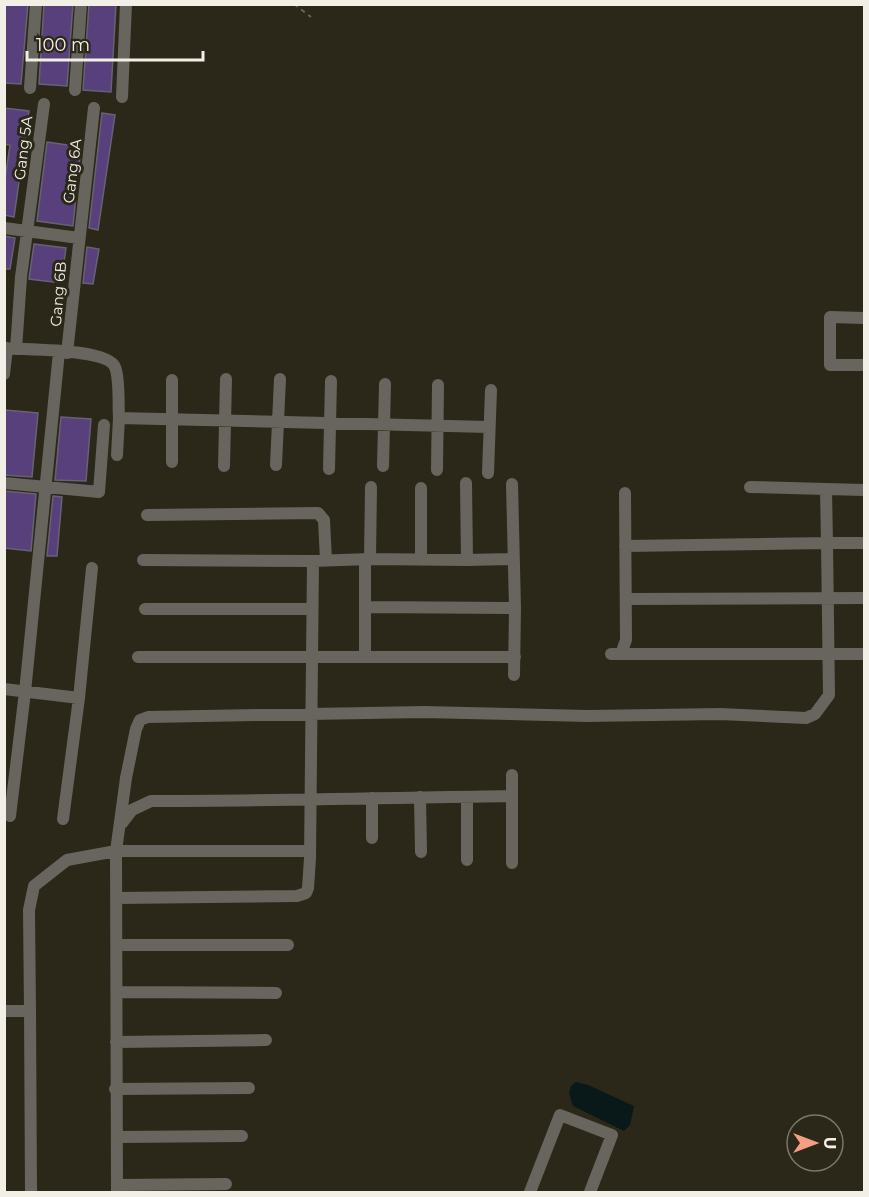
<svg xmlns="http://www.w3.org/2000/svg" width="869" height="1197" font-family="Montserrat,sans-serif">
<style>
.water{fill:#091819}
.building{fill:#58407c;stroke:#676272;stroke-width:1.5}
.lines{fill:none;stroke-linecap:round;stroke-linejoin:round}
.path{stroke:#686558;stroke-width:2;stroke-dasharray:4.5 4.5;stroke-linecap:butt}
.street{stroke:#67655e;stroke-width:12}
.labels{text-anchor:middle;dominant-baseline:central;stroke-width:6;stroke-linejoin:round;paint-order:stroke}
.street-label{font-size:15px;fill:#f2f0e6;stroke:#2b2719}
</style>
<rect width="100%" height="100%" fill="#2b2719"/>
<path class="water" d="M 576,1082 L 588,1085 L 634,1106 L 630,1125 L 624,1131 L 573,1106 L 569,1093 L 571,1086 Z"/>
<path class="building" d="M 4,4 L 28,4 L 21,84 L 4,83 Z
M 44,4 L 73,4 L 67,86 L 39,84 Z
M 89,4 L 116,4 L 111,92 L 83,90 Z
M 4,108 L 29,111 L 14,217 L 4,215 L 4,186 L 10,145 L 4,144 Z
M 102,113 L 115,115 L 98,230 L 89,228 Z
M 47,142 L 81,147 L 73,226 L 37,221 Z
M 4,236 L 15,238 L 10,269 L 4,269 Z
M 34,244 L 66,248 L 61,283 L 29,279 Z
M 87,247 L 99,249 L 93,284 L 83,283 Z
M 5,410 L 38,413 L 32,477 L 4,475 Z
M 61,417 L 91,419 L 86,481 L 55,480 Z
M 4,491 L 36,494 L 31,551 L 4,548 Z
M 53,496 L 62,497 L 57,556 L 47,556 Z"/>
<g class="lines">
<path class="path" d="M 294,4 L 311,17"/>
<path class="street" d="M 30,88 L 36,4
M 75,90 L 81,4
M 122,97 L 126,4
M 4,228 L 79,238
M 864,318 L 830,317 L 830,365 L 864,365
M 4,348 C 25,350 107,348 115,367 C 120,379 118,405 119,418 L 489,427
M 16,349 L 21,277 L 44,104
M 67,353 L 94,108
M 4,374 L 7,348
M 172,380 L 172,462
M 117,455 L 119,418
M 276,465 L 280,379
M 224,466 L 226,379
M 383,466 L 385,384
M 329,469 L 331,381
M 437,470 L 438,385
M 488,473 L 491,390
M 4,483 L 99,492 L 104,425
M 512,484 L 515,608 L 514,675
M 750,487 L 826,489
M 421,488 L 421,560
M 147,515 L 318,513 L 324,520 L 326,560
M 625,546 L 827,543 L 826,489 L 864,490
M 370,559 L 371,487
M 467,560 L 513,559
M 313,561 L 370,559 L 467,560 L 466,483
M 626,599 L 864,598
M 365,607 L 515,608
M 145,609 L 312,609
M 611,654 L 864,654
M 621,654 L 626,640 L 625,493
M 365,656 L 365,559
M 138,657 L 515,657
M 4,689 L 79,698
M 420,797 L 421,852
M 10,816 L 25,692 L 59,352
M 63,819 L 79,698 L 92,568
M 122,823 L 132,810 L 151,801 C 272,801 392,798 512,796
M 372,838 L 372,798
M 467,860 L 467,797
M 512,863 L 512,775
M 117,898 L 297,896 L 306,893 L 308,888 L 310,858 L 313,561 L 143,560
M 117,945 L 288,945
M 118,992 L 276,993
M 4,1011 L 30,1011 L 31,1192
M 30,1011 L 29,910 L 34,886 L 67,860 L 116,851 L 309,851
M 116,1042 L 266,1040
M 115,1089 L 249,1088
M 117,1137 L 242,1136
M 117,1185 L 226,1184
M 117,1192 L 116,851 L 126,778 L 136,729 L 140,720 L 148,717 L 424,712 L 587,716 L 720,714 L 806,718 L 815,714 L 829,695 L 827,543 L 864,543
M 530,1192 L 560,1115 L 612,1135 L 590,1192"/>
</g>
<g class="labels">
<g class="street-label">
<text transform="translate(23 148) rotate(-83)">Gang 5A</text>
<text transform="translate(72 171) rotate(-83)">Gang 6A</text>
<text transform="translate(58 294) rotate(-85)">Gang 6B</text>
</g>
</g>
<rect width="869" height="1197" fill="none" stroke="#f2f0e6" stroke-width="12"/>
<g transform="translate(815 1143) rotate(90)"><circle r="28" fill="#2b2719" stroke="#7b776b" stroke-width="1.5"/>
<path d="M0-4.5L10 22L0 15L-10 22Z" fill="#f3a082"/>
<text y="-9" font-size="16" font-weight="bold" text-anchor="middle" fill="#f2f0e6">U</text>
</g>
<path d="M27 51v9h176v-9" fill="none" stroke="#f2f0e6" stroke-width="3"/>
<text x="36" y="51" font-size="18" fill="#f2f0e6" stroke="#2b2719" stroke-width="4.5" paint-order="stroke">100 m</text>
</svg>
